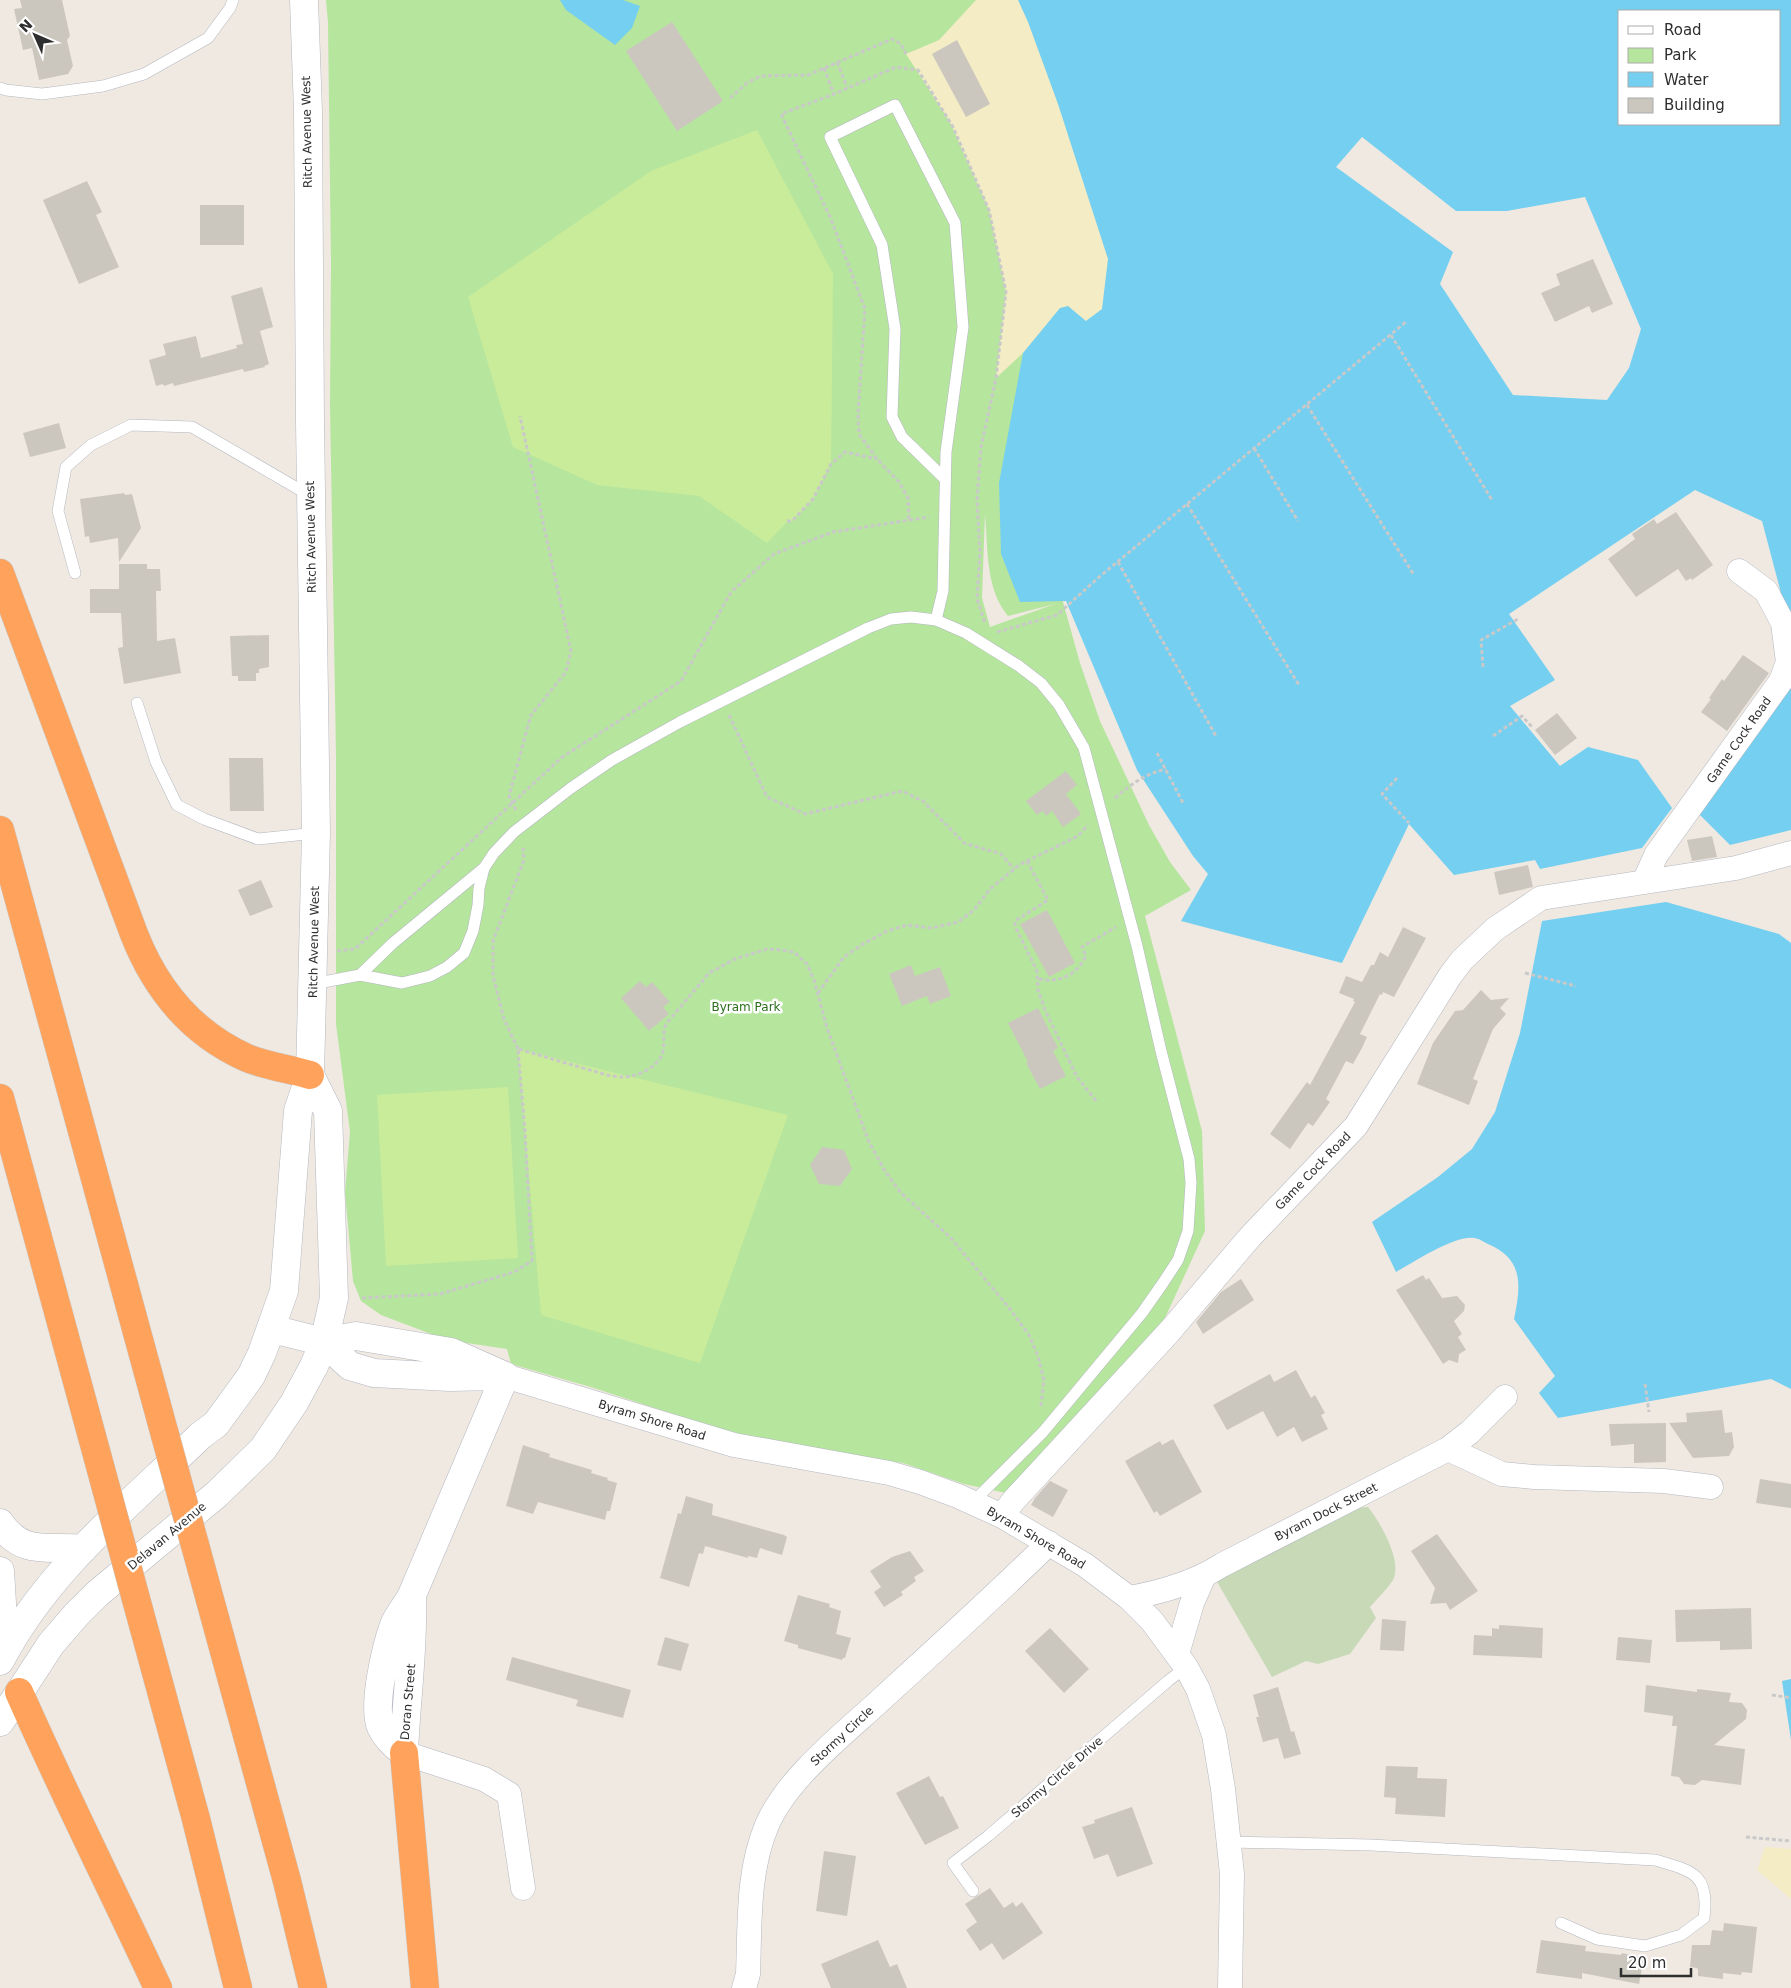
<svg xmlns="http://www.w3.org/2000/svg" width="1791" height="1988" font-family="'DejaVu Sans',sans-serif">
<style>
.green{fill:#b6e59e;fill-rule:evenodd}
.sand{fill:#f3ecc5}
.cemetery{fill:#c8d9b8}
.pitch{fill:#c9ec9a}
.water{fill:#75cff0;fill-rule:evenodd}
.building{fill:#cbc7bf}
.lines{fill:none;stroke-linecap:round;stroke-linejoin:round}
.service-casing{stroke:#b4b7c1;stroke-width:12}
.minor-casing{stroke:#b4b7c1;stroke-width:25}
.secondary-casing{stroke:#b4b7c1;stroke-width:29}
.motorway-casing{stroke:#c9c9c9;stroke-width:29}
.path{stroke:#c9c9c9;stroke-width:3;stroke-dasharray:4 2.5;stroke-linecap:butt}
.service{stroke:#fff;stroke-width:11}
.minor{stroke:#fff;stroke-width:24}
.secondary{stroke:#fff;stroke-width:28}
.motorway{stroke:#ffa35c;stroke-width:28}
.motorway-bridge-casing{stroke:#c9c9c9;stroke-width:29;stroke-linecap:butt}
.motorway-bridge{stroke:#ffa35c;stroke-width:28}
.labels{text-anchor:middle;dominant-baseline:central;stroke-width:5;stroke-linejoin:round;paint-order:stroke}
.street-label{font-size:12px;fill:#2e2e2e;stroke:#fff}
.park-label{font-size:12px;fill:#2c6e1b;stroke:#fff}
</style>
<rect width="100%" height="100%" fill="#efe9e1"/>
<path class="green" d="M 326,0 L 1018,0 L 1027,535 L 1063,602 L 1080,663 L 1100,721 L 1149,825 L 1170,862 L 1191,890 L 1145,916 L 1202,1131 L 1205,1231 L 1165,1318 L 1006,1493 L 964,1484 L 903,1463 L 771,1442 L 706,1425 L 594,1388 L 511,1364 L 507,1349 L 447,1340 L 381,1315 L 361,1301 L 353,1281 L 345,1192 L 350,1132 L 336,1024 L 336,754 L 330,405 L 331,264 L 328,22 ZM 985,514 C 988,547 985,589 1008,616 L 1055,604 L 990,627 L 982,598 Z"/>
<path class="sand" d="M 976,0 L 1074,0 L 1128,325 L 1023,353 L 996,378 L 1006,292 L 989,210 L 950,122 L 906,54 L 939,40 Z
M 1765,1847 L 1791,1849 L 1791,1899 L 1757,1870 Z"/>
<path class="cemetery" d="M 1368,1507 C 1380,1522 1403,1561 1393,1580 C 1387,1589 1377,1599 1370,1607 L 1376,1618 L 1350,1654 L 1318,1664 L 1306,1661 L 1272,1677 L 1216,1580 L 1349,1508 Z"/>
<path class="pitch" d="M 757,130 L 833,274 L 831,464 L 813,499 L 792,521 L 787,522 L 767,543 L 699,496 L 597,485 L 513,447 L 468,297 L 651,171 Z
M 518,1049 L 788,1115 L 700,1363 L 541,1315 Z
M 508,1087 L 518,1258 L 386,1266 L 377,1095 Z"/>
<path class="water" d="M 560,0 L 623,0 L 640,6 L 632,28 L 615,45 L 566,10 Z
M 1018,0 L 1791,0 L 1791,631 L 1762,521 L 1695,490 L 1509,614 L 1555,680 L 1510,706 L 1560,766 L 1588,747 L 1638,760 L 1672,808 L 1642,848 L 1540,869 L 1535,860 L 1454,875 L 1409,824 L 1342,963 L 1181,921 L 1208,874 L 1193,856 L 1137,770 L 1066,601 L 1020,602 L 1001,554 L 999,483 L 1023,353 L 1060,308 L 1068,306 L 1086,321 L 1102,309 L 1108,259 L 1058,104 L 1028,22 ZM 1620,11 L 1780,11 L 1780,124 L 1620,124 ZM 1362,137 L 1456,211 L 1507,211 L 1585,197 L 1641,329 L 1629,368 L 1607,400 L 1513,395 L 1440,284 L 1453,252 L 1336,167 Z
M 1791,686 L 1791,830 L 1730,845 L 1698,813 Z
M 1666,902 L 1779,934 L 1791,943 L 1791,1389 L 1771,1379 L 1558,1418 L 1539,1393 L 1555,1376 L 1514,1319 C 1521,1286 1524,1259 1488,1244 C 1484,1242 1478,1238 1474,1238 C 1455,1235 1414,1262 1396,1272 L 1372,1222 L 1438,1177 L 1472,1149 L 1495,1112 L 1520,1033 L 1542,921 Z
M 1791,1679 L 1791,1740 L 1782,1681 Z"/>
<path class="building" d="M 20,0 L 62,0 L 70,36 L 67,40 L 73,66 L 68,74 L 39,80 L 32,48 L 23,50 L 14,9 L 22,8 Z
M 672,22 L 723,101 L 677,131 L 626,51 Z
M 957,40 L 990,104 L 966,117 L 932,54 Z
M 87,181 L 102,212 L 96,215 L 119,267 L 79,284 L 43,200 Z
M 200,205 L 244,205 L 244,245 L 200,245 Z
M 1593,259 L 1613,304 L 1592,313 L 1589,306 L 1555,322 L 1541,293 L 1560,285 L 1556,274 Z
M 262,287 L 273,327 L 260,331 L 269,364 L 264,366 L 265,367 L 244,372 L 243,369 L 174,386 L 173,383 L 164,386 L 163,384 L 156,386 L 149,360 L 166,355 L 163,344 L 196,336 L 201,358 L 237,348 L 236,345 L 243,344 L 231,296 Z
M 59,423 L 66,448 L 30,457 L 23,433 Z
M 124,493 L 125,495 L 132,494 L 141,528 L 119,562 L 118,538 L 90,543 L 89,536 L 85,537 L 80,499 Z
M 1676,512 L 1713,565 L 1692,580 L 1691,578 L 1686,581 L 1678,569 L 1636,597 L 1608,559 L 1635,539 L 1632,534 L 1654,519 L 1657,524 Z
M 119,564 L 147,564 L 147,569 L 160,569 L 161,591 L 156,591 L 157,641 L 175,638 L 181,673 L 124,684 L 118,648 L 123,647 L 121,613 L 90,613 L 90,589 L 119,589 Z
M 269,635 L 269,667 L 259,669 L 259,673 L 256,673 L 256,681 L 238,681 L 238,676 L 232,676 L 230,636 Z
M 1743,655 L 1769,673 L 1727,731 L 1701,712 L 1711,699 L 1709,698 L 1722,679 L 1724,681 Z
M 1557,713 L 1577,738 L 1555,755 L 1535,730 Z
M 229,758 L 263,758 L 264,811 L 230,811 Z
M 1066,771 L 1077,785 L 1066,794 L 1081,814 L 1063,827 L 1052,811 L 1046,816 L 1043,811 L 1037,815 L 1026,801 Z
M 1712,836 L 1717,857 L 1692,861 L 1687,840 Z
M 1528,865 L 1533,887 L 1499,895 L 1494,872 Z
M 261,880 L 273,907 L 250,916 L 238,890 Z
M 1047,910 L 1075,963 L 1049,977 L 1020,924 Z
M 1403,927 L 1426,938 L 1394,997 L 1383,992 L 1382,995 L 1380,994 L 1360,1034 L 1367,1037 L 1362,1048 L 1353,1064 L 1346,1061 L 1326,1099 L 1330,1102 L 1313,1126 L 1308,1123 L 1290,1149 L 1270,1134 L 1307,1082 L 1310,1085 L 1355,1002 L 1353,1001 L 1354,999 L 1339,993 L 1346,976 L 1362,982 L 1371,965 L 1374,965 L 1380,952 L 1388,957 Z
M 911,965 L 915,976 L 940,967 L 951,996 L 930,1004 L 927,996 L 902,1006 L 889,974 Z
M 640,981 L 646,987 L 652,982 L 670,1002 L 663,1007 L 669,1014 L 649,1031 L 621,998 Z
M 1481,990 L 1491,1000 L 1509,998 L 1500,1008 L 1506,1014 L 1493,1029 L 1473,1079 L 1478,1081 L 1469,1105 L 1417,1084 L 1433,1043 L 1455,1011 L 1463,1010 Z
M 1038,1008 L 1058,1048 L 1053,1051 L 1066,1076 L 1040,1089 L 1026,1063 L 1028,1062 L 1008,1023 Z
M 822,1147 L 844,1150 L 852,1169 L 840,1186 L 819,1184 L 810,1165 Z
M 1423,1275 L 1426,1280 L 1429,1278 L 1442,1298 L 1457,1296 L 1465,1305 L 1464,1311 L 1454,1321 L 1462,1334 L 1458,1337 L 1466,1350 L 1459,1354 L 1458,1363 L 1449,1360 L 1443,1364 L 1396,1290 Z
M 1241,1279 L 1254,1300 L 1203,1334 L 1196,1322 L 1221,1292 Z
M 1296,1370 L 1311,1398 L 1315,1395 L 1325,1413 L 1321,1415 L 1328,1429 L 1302,1442 L 1294,1427 L 1277,1437 L 1263,1411 L 1227,1430 L 1213,1405 L 1270,1374 L 1274,1382 Z
M 1722,1410 L 1725,1433 L 1732,1432 L 1734,1447 L 1729,1456 L 1693,1458 L 1669,1423 L 1687,1422 L 1686,1413 Z
M 1666,1423 L 1666,1462 L 1634,1463 L 1634,1444 L 1611,1446 L 1609,1424 Z
M 1173,1439 L 1202,1492 L 1160,1516 L 1157,1511 L 1154,1513 L 1125,1461 L 1160,1441 L 1162,1445 Z
M 523,1445 L 550,1454 L 549,1457 L 592,1470 L 591,1473 L 608,1478 L 607,1480 L 617,1483 L 610,1511 L 607,1511 L 605,1520 L 538,1502 L 533,1514 L 506,1506 Z
M 1760,1479 L 1791,1484 L 1791,1508 L 1756,1503 Z
M 1050,1481 L 1068,1490 L 1053,1517 L 1031,1505 L 1035,1498 Z
M 686,1496 L 713,1504 L 712,1515 L 784,1535 L 787,1537 L 782,1555 L 760,1548 L 757,1558 L 748,1556 L 748,1558 L 705,1546 L 703,1554 L 699,1553 L 689,1587 L 660,1578 L 678,1513 L 681,1514 Z
M 1437,1534 L 1478,1591 L 1450,1610 L 1446,1603 L 1430,1604 L 1435,1588 L 1411,1551 Z
M 910,1551 L 924,1571 L 914,1577 L 916,1581 L 901,1592 L 903,1595 L 884,1607 L 874,1592 L 881,1587 L 870,1571 L 892,1557 Z
M 798,1595 L 830,1604 L 829,1607 L 841,1611 L 836,1634 L 851,1638 L 845,1658 L 843,1658 L 842,1660 L 798,1648 L 798,1645 L 784,1641 Z
M 1751,1608 L 1752,1649 L 1720,1650 L 1720,1641 L 1676,1642 L 1675,1610 Z
M 1382,1619 L 1406,1621 L 1404,1651 L 1380,1650 Z
M 1499,1625 L 1543,1628 L 1542,1658 L 1473,1655 L 1474,1635 L 1492,1636 L 1492,1628 L 1499,1629 Z
M 1050,1628 L 1089,1669 L 1064,1693 L 1025,1651 Z
M 665,1637 L 689,1644 L 681,1671 L 657,1665 Z
M 1618,1637 L 1652,1640 L 1650,1663 L 1616,1660 Z
M 512,1657 L 631,1690 L 623,1718 L 576,1706 L 578,1700 L 506,1680 Z
M 1646,1685 L 1697,1692 L 1697,1689 L 1731,1693 L 1729,1702 L 1742,1703 L 1747,1710 L 1746,1719 L 1714,1745 L 1745,1749 L 1741,1785 L 1702,1780 L 1695,1785 L 1684,1784 L 1679,1777 L 1671,1776 L 1677,1726 L 1672,1726 L 1673,1716 L 1644,1712 Z
M 1278,1687 L 1291,1732 L 1294,1731 L 1301,1754 L 1284,1759 L 1278,1738 L 1263,1742 L 1256,1717 L 1259,1717 L 1253,1695 Z
M 1386,1766 L 1418,1767 L 1417,1778 L 1447,1779 L 1445,1817 L 1395,1814 L 1396,1798 L 1384,1797 Z
M 929,1776 L 940,1797 L 943,1796 L 959,1828 L 925,1845 L 896,1793 Z
M 1132,1807 L 1153,1864 L 1117,1877 L 1108,1854 L 1094,1859 L 1082,1827 L 1095,1823 L 1094,1820 Z
M 824,1851 L 856,1856 L 847,1916 L 816,1911 Z
M 990,1888 L 1004,1908 L 1013,1902 L 1016,1907 L 1022,1902 L 1043,1933 L 1003,1960 L 992,1943 L 980,1951 L 966,1930 L 977,1922 L 965,1904 Z
M 1724,1923 L 1757,1927 L 1752,1973 L 1742,1972 L 1741,1975 L 1723,1973 L 1723,1979 L 1698,1976 L 1698,1970 L 1697,1968 L 1690,1967 L 1692,1945 L 1710,1945 L 1712,1930 L 1723,1931 Z
M 878,1940 L 890,1967 L 897,1964 L 907,1988 L 831,1988 L 821,1964 Z
M 1541,1940 L 1586,1946 L 1585,1951 L 1621,1955 L 1622,1953 L 1644,1958 L 1639,1984 L 1582,1973 L 1582,1979 L 1536,1973 Z"/>
<g class="lines">
<defs>
<path id="service" d="M 0,88 L 6,90 L 42,94 L 103,86 L 144,74 L 208,38 L 230,8 L 233,0
M 75,573 L 58,511 L 66,467 L 91,445 L 131,425 L 192,427 L 309,495
M 936,620 L 943,591 L 946,452 L 963,327 L 955,223 L 895,105 L 830,137 L 882,245 L 895,329 L 892,417 L 902,437 L 945,479
M 137,703 L 156,762 L 177,805 L 204,819 L 258,839 L 316,833
M 360,975 L 393,943 L 484,868
M 313,984 L 360,975 L 402,983 L 430,976 L 447,967 L 464,953 L 473,931 L 478,905 L 479,888 L 484,868 L 494,853 L 514,832 L 571,788 L 612,760 L 680,722 L 868,628 L 891,619 L 911,617 L 936,620 L 966,633 L 1019,666 L 1041,683 L 1059,705 L 1084,748 L 1137,946 L 1161,1051 L 1189,1159 L 1191,1183 L 1188,1231 L 1178,1260 L 1163,1283 L 1142,1313 L 1043,1432 L 973,1502
M 1229,1842 L 1371,1845 L 1655,1860 C 1692,1871 1710,1873 1704,1918 L 1681,1935 L 1645,1946 L 1597,1939 L 1561,1923
M 973,1891 L 953,1863 L 988,1836 L 1168,1681 L 1186,1667"/>
<path id="minor" d="M 1644,882 L 1656,855 L 1781,681 L 1788,662 L 1783,623 L 1766,591 L 1739,571
M 505,1376 L 734,1445 L 889,1473 L 920,1482 L 958,1496 L 1002,1516 L 1085,1565 L 1129,1598 L 1152,1621 L 1186,1667 L 1198,1689 L 1214,1735 L 1223,1789 L 1232,1874 L 1230,1988
M 1448,1449 L 1502,1474 L 1534,1477 L 1664,1481 L 1711,1487
M 1002,1516 L 1014,1500 L 1169,1332 L 1250,1237 L 1356,1126 L 1450,976 L 1462,960 L 1495,929 L 1541,898 L 1736,868 L 1791,853
M 1129,1598 C 1162,1592 1194,1583 1222,1565 L 1448,1449 L 1470,1432 L 1505,1397
M 1177,1654 L 1192,1603 L 1204,1576
M 404,1753 L 484,1779 L 509,1794 L 523,1888
M 744,1988 L 748,1974 C 750,1925 747,1872 767,1825 C 788,1776 848,1731 886,1695 C 941,1645 996,1595 1049,1543"/>
<path id="secondary" d="M 272,1329 L 324,1342 L 356,1336 L 451,1352 L 505,1376
M 324,1342 L 350,1366 L 374,1373 L 450,1377 L 497,1376
M 0,1523 C 23,1557 49,1545 83,1549
M 0,1571 L 5,1651
M 0,1661 C 46,1571 129,1505 200,1436 L 216,1424 L 251,1376 L 262,1353 L 284,1291 L 298,1111 L 310,1075 L 316,833 L 310,422 L 308,111 L 304,0
M 0,1722 L 51,1644 L 76,1615 L 97,1594 L 217,1494 L 263,1449 L 294,1403 L 314,1366 L 324,1342 L 334,1298 L 328,1111 L 310,1075
M 404,1753 C 395,1746 386,1738 381,1727 C 372,1706 386,1647 394,1625 C 398,1615 407,1605 412,1595 L 505,1376
M 404,1753 C 406,1700 414,1648 412,1595"/>
<path id="motorway" d="M 0,573 L 134,934 C 156,990 191,1033 247,1058 C 266,1066 290,1069 310,1075
M 0,830 L 165,1435
M 0,1098 L 106,1488
M 195,1545 L 287,1881 L 313,1988
M 136,1599 L 196,1819 L 238,1988
M 19,1692 C 63,1792 112,1889 158,1988
M 404,1753 L 425,1988"/>
</defs>
<use href="#service" class="service-casing"/>
<use href="#minor" class="minor-casing"/>
<use href="#secondary" class="secondary-casing"/>
<use href="#motorway" class="motorway-casing"/>
<path class="path" d="M 837,62 L 847,87
M 824,68 L 834,94
M 730,98 L 747,83 L 760,76 L 808,75 L 892,39 L 901,44 L 906,54
M 1391,335 L 1492,500
M 1307,405 L 1414,575
M 1254,448 L 1298,521
M 1187,504 L 1299,685
M 909,519 L 908,498 L 899,482 L 877,459 L 859,434 L 858,414 L 865,309 L 831,219 L 781,114 L 834,94 L 896,67 L 918,70 L 953,127 L 989,210 L 1006,292 L 996,378 L 981,447 L 977,500 L 980,552 L 977,599 L 985,623
M 787,521 L 792,521 L 813,499 L 831,464 L 845,452 L 877,459
M 1118,562 L 1216,736
M 997,632 L 1057,615 L 1098,578 L 1407,321
M 1483,667 L 1481,640 L 1518,619
M 729,715 L 767,797 L 805,814 L 902,791 L 923,801 L 964,843 L 1001,854 L 1014,869
M 1493,736 L 1522,716 L 1532,727
M 1157,753 L 1183,803
M 1397,778 L 1382,794 L 1409,823
M 1115,798 C 1131,784 1145,774 1166,769
M 516,810 L 509,796 L 531,715 L 566,672 L 571,651 L 520,416
M 1027,861 L 1048,900 L 1015,921 L 1015,926 L 1037,971 L 1038,990 L 1045,1010 L 1077,1077 L 1097,1102
M 337,951 L 355,949 L 561,758 L 681,681 L 731,592 L 774,554 L 833,532 L 929,517
M 1525,973 L 1576,986
M 1039,979 C 1059,983 1076,976 1086,956 L 1082,947 L 1116,927
M 818,993 L 844,957 L 863,944 L 887,931 L 907,925 L 932,928 L 958,922 L 974,910 L 990,889 L 1019,865 L 1078,836 L 1088,825
M 518,1049 L 504,1019 L 493,976 L 493,941 L 524,860 L 523,848
M 362,1298 L 440,1294 L 514,1272 L 532,1261 L 525,1131 L 518,1049 L 607,1075 C 612,1076 618,1077 623,1077 C 637,1077 660,1067 663,1051 C 665,1042 662,1033 666,1024 L 709,973 L 735,959 L 767,949 L 782,950 L 794,952 L 807,964 L 814,980 L 827,1028 L 869,1142 L 885,1171 L 901,1193 L 950,1237 L 1010,1309 L 1029,1335 L 1038,1356 L 1044,1380 L 1041,1405 L 1043,1407
M 1645,1384 L 1649,1412
M 1772,1695 L 1791,1698
M 1746,1837 L 1791,1841"/>
<use href="#service" class="service"/>
<use href="#minor" class="minor"/>
<use href="#secondary" class="secondary"/>
<use href="#motorway" class="motorway"/>
<defs>
<path id="motorway-bridge" d="M 165,1435 L 195,1545
M 106,1488 L 136,1599"/>
</defs>
<use href="#motorway-bridge" class="motorway-bridge-casing"/>
<use href="#motorway-bridge" class="motorway-bridge"/>
</g>
<g class="labels">
<g class="street-label">
<text transform="translate(307 132) rotate(-91)">Ritch Avenue West</text>
<text transform="translate(311 537) rotate(-91)">Ritch Avenue West</text>
<text transform="translate(1739 740) rotate(-55)">Game Cock Road</text>
<text transform="translate(314 942) rotate(-89)">Ritch Avenue West</text>
<text transform="translate(1313 1171) rotate(-46)">Game Cock Road</text>
<text transform="translate(652 1420) rotate(17)">Byram Shore Road</text>
<text transform="translate(1326 1512) rotate(-27)">Byram Dock Street</text>
<text transform="translate(167 1536) rotate(-40)">Delavan Avenue</text>
<text transform="translate(1036 1538) rotate(30)">Byram Shore Road</text>
<text transform="translate(408 1702) rotate(-85)">Doran Street</text>
<text transform="translate(842 1736) rotate(-43)">Stormy Circle</text>
<text transform="translate(1057 1777) rotate(-41)">Stormy Circle Drive</text>
</g>
<g class="park-label">
<text x="746" y="1007">Byram Park</text>
</g>
</g>
<rect x="1618" y="10" width="162" height="115" fill="#ffffff" stroke="#ababab"/>
<rect x="1628" y="26" width="25" height="8" fill="#ffffff" stroke="#ababab"/>
<text x="1664" y="35" font-size="15" fill="#2e2e2e">Road</text>
<rect x="1628" y="48" width="25" height="15" fill="#b6e59e" stroke="#ababab"/>
<text x="1664" y="60" font-size="15" fill="#2e2e2e">Park</text>
<rect x="1628" y="72" width="25" height="15" fill="#75cff0" stroke="#ababab"/>
<text x="1664" y="85" font-size="15" fill="#2e2e2e">Water</text>
<rect x="1628" y="98" width="25" height="15" fill="#cbc7bf" stroke="#ababab"/>
<text x="1664" y="110" font-size="15" fill="#2e2e2e">Building</text>
<g transform="translate(35 35) rotate(315)" stroke="#ffffff" stroke-width="4" paint-order="stroke">
<path d="M0-4L9 19L0 12L-9 19Z" fill="#2e2e2e"/>
<text y="-8" font-size="14" font-weight="bold" text-anchor="middle" fill="#2e2e2e">N</text>
</g>
<path d="M1621 1968v8h70v-8" fill="none" stroke="#2e2e2e" stroke-width="2.5"/>
<text x="1628" y="1968" font-size="15" fill="#2e2e2e" stroke="#ffffff" stroke-width="4" paint-order="stroke">20 m</text>
</svg>
